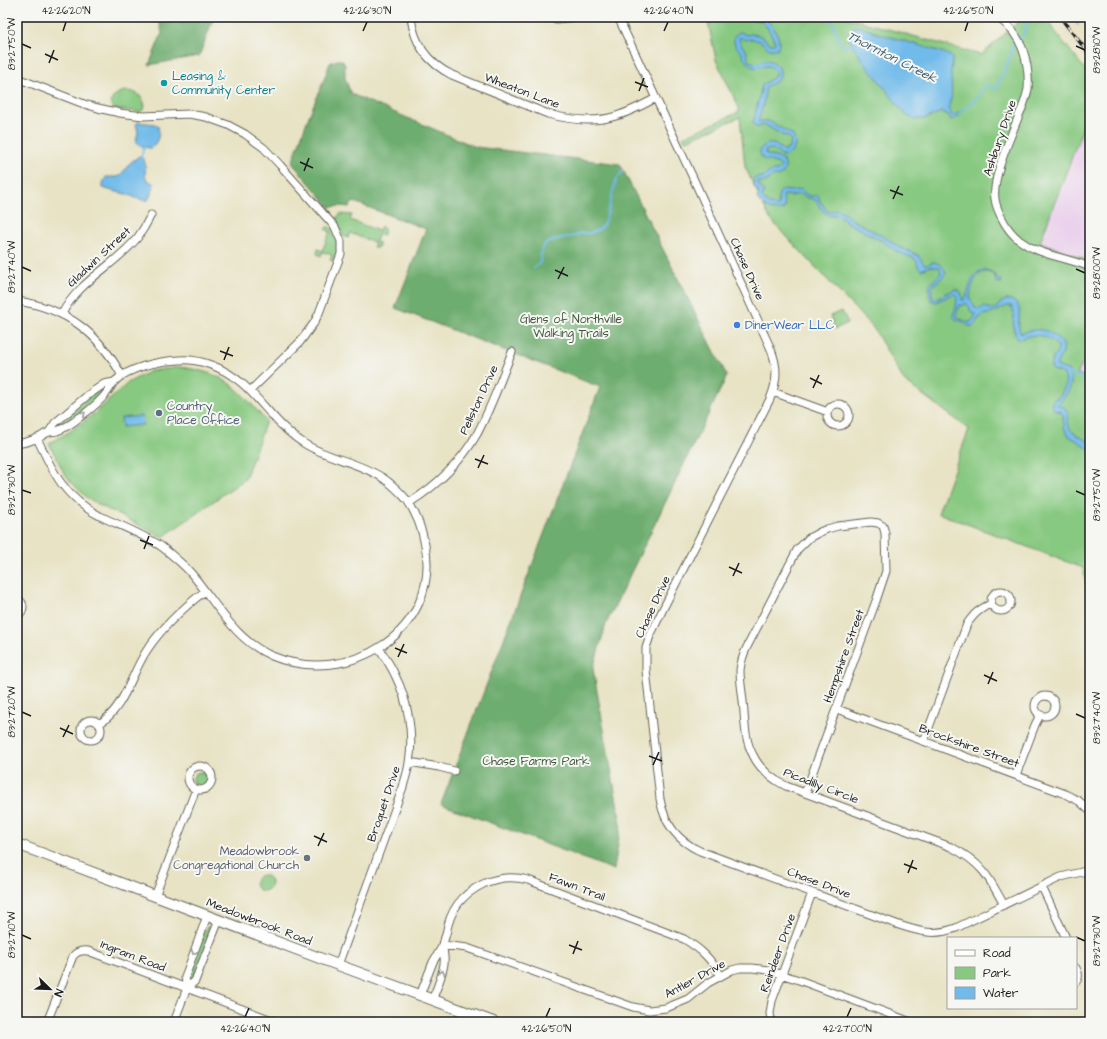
<svg xmlns="http://www.w3.org/2000/svg" width="1107" height="1039" font-family="'Architects Daughter',sans-serif">
<style>
.built{fill:#ead1ec}
.green{fill:#88c981;stroke:#52724e}
.forest{fill:#6ead6f;stroke:#456446}
.water{fill:#71bbea;stroke:#466c83;fill-rule:evenodd}
.lines{fill:none;stroke-linecap:round;stroke-linejoin:round}
.stream{stroke:#71bbea;stroke-width:2}
.street-casing{stroke:#636257;stroke-width:9}
.secondary-casing{stroke:#636257;stroke-width:12}
.street{stroke:#fff;stroke-width:7}
.secondary{stroke:#fff;stroke-width:10}
.rail-casing{stroke:#1c1c1c;stroke-width:3.5}
.rail{stroke:#f6f6f2;stroke-width:2;stroke-dasharray:6;stroke-linecap:butt}
.oneway{stroke:#999}
.ticks{fill:none;stroke:#1c1c1c;stroke-width:1.5}
.culture-dot{fill:#0f9aa8;stroke:#f6f6f2;stroke-width:1.5}
.shop-dot{fill:#3f7fe0;stroke:#f6f6f2;stroke-width:1.5}
.service-dot{fill:#5c6f8a;stroke:#f6f6f2;stroke-width:1.5}
.worship-dot{fill:#6b7280;stroke:#f6f6f2;stroke-width:1.5}
.labels{text-anchor:middle;dominant-baseline:central;stroke-width:4;stroke-linejoin:round;paint-order:stroke}
.culture-label{font-size:12px;fill:#0d838f;stroke:#f6f6f2;text-anchor:start}
.street-label{font-size:12px;fill:#1c1c1c;stroke:#f6f6f2}
.park-label{font-size:12px;fill:#42593f;stroke:#f6f6f2}
.shop-label{font-size:12px;fill:#366cbe;stroke:#f6f6f2;text-anchor:start}
.service-label{font-size:12px;fill:#4e5e75;stroke:#f6f6f2;text-anchor:start}
.worship-label{font-size:12px;fill:#5b616d;stroke:#f6f6f2;text-anchor:end}
.water-label{font-size:13px;font-style:italic;fill:#3e5c6e;stroke:#f6f6f2}
.neatline{fill:none;stroke:#1c1c1c;stroke-width:1.5}
.ticks-label{font-size:10px;text-anchor:middle;fill:#1c1c1c}
</style>
<rect width="100%" height="100%" fill="#f6f6f2"/>
<filter id="ink" filterUnits="userSpaceOnUse"><feTurbulence type="fractalNoise" baseFrequency=".025" numOctaves="2"/><feDisplacementMap in="SourceGraphic" scale="8" xChannelSelector="R" yChannelSelector="G"/><feConvolveMatrix kernelMatrix="1 2 1 2 8 2 1 2 1" color-interpolation-filters="sRGB"/></filter>
<filter id="wash" filterUnits="userSpaceOnUse"><feTurbulence type="fractalNoise" baseFrequency=".012" numOctaves="4" result="noise"/><feDisplacementMap in="SourceGraphic" scale="16" xChannelSelector="R" yChannelSelector="G"/><feGaussianBlur stdDeviation="0.9" result="paint"/><feColorMatrix in="noise" values="0 0 0 0 0 0 0 0 0 0 0 0 0 0 0 0 0 1.4 0 .05"/><feComposite in="paint" operator="in"/></filter>
<g filter="url(#wash)">
<rect width="100%" height="100%" fill="#e8e3c5"/>
<path class="built" d="M 1090,109 L 1090,261 L 1040,242 Z
M 1090,343 L 1090,378 L 1078,374 Z"/>
<path class="green" d="M 707,17 L 848,17 L 849,18 L 981,55 L 1017,23 L 1019,17 L 1044,17 L 1090,76 L 1090,109 L 1040,242 L 1090,261 L 1090,343 L 1078,374 L 1090,378 L 1090,604 L 1083,568 L 938,513 L 969,429 L 904,381 L 874,329 L 770,219 L 745,167 L 740,117 L 685,141 L 683,137 L 739,112 L 739,108 L 716,60 Z
M 126,91 C 136,91 143,96 145,106 L 143,110 L 140,112 L 115,109 L 113,107 L 111,102 C 113,95 119,92 126,91 Z
M 340,214 L 352,215 L 350,220 L 379,231 L 381,226 L 385,230 L 383,235 L 379,233 L 376,242 L 380,243 L 378,247 L 376,248 L 373,247 L 375,243 L 350,233 L 348,238 L 343,236 L 337,223 L 337,217 Z
M 327,227 L 330,227 C 336,235 344,254 332,261 L 330,260 L 332,255 L 323,252 L 321,256 L 317,254 L 318,249 L 322,251 L 330,232 L 325,229 Z
M 842,311 L 848,323 L 835,329 L 830,316 Z
M 180,367 C 226,373 237,387 266,421 L 245,479 L 163,537 L 99,505 L 87,498 L 71,482 L 63,471 L 49,443 L 69,432 L 95,413 L 129,382 L 151,371 Z
M 104,387 L 105,390 L 104,392 C 90,405 74,421 56,428 L 56,427 L 90,396 Z
M193 779a7 7 0 1 1 14 0a7 7 0 1 1-14 0Z
M255 883a8 8 0 1 1 16 0a8 8 0 1 1-16 0Z
M 208,927 L 209,927 L 212,930 L 194,977 L 192,979 L 190,979 L 188,978 L 206,928 Z"/>
<path class="forest" d="M 159,17 L 214,17 L 199,56 L 149,65 L 162,33 L 159,20 Z
M 337,60 L 342,60 L 345,65 L 345,78 L 351,94 L 476,147 L 620,164 L 727,376 L 606,624 L 593,669 L 621,824 L 614,870 L 441,804 L 600,387 L 395,308 L 426,229 L 354,202 L 349,207 L 341,206 L 330,207 L 292,163 L 307,121 L 323,82 L 330,63 Z"/>
<path class="water" d="M 744,17 L 765,17 C 769,21 779,34 779,41 C 779,43 778,46 778,48 C 765,52 769,46 761,42 C 760,41 754,39 752,39 C 749,39 747,40 745,40 L 740,37 L 739,38 C 740,44 743,46 746,51 C 748,54 747,58 749,61 C 758,66 760,59 767,60 C 777,61 785,72 777,81 C 774,83 769,85 766,87 L 763,106 L 758,122 C 769,118 773,124 782,129 C 785,131 789,132 792,134 C 799,143 794,157 781,156 L 773,149 L 766,150 L 765,153 L 766,154 C 771,156 778,157 782,160 C 788,164 785,174 779,176 C 777,177 774,176 772,176 L 766,182 L 758,182 L 759,186 L 764,191 L 762,198 L 769,204 L 778,206 L 779,206 L 778,199 L 779,193 L 782,190 L 791,191 L 801,189 C 804,192 808,197 813,196 C 815,196 817,195 818,195 L 820,201 L 827,211 L 830,212 L 836,209 L 844,212 L 851,219 L 886,238 L 899,247 L 918,255 L 924,264 L 927,265 L 933,262 C 939,263 944,267 946,272 C 940,285 928,280 933,298 L 935,299 L 955,289 L 960,291 L 962,295 L 962,300 L 965,299 C 970,289 971,269 986,270 C 992,271 995,274 998,279 L 1001,280 L 1002,282 L 1000,283 L 996,282 L 995,276 C 978,262 970,287 970,300 L 973,303 L 975,308 L 981,309 L 984,306 C 987,308 992,310 996,308 C 998,306 1000,303 1003,301 C 1009,298 1017,301 1019,308 C 1021,316 1016,325 1021,333 C 1040,327 1049,328 1063,344 C 1066,357 1057,356 1057,366 L 1068,370 C 1073,381 1072,385 1066,395 C 1063,399 1061,402 1057,405 C 1059,406 1061,406 1063,407 C 1073,412 1065,424 1071,430 C 1075,435 1084,438 1090,443 L 1090,450 L 1079,442 L 1069,436 L 1064,428 L 1063,415 L 1061,412 L 1055,410 L 1052,408 L 1052,401 L 1060,396 L 1066,384 L 1064,374 L 1053,370 L 1051,368 C 1051,365 1051,362 1053,358 C 1055,354 1059,353 1058,347 C 1047,334 1035,333 1020,339 L 1018,339 C 1008,325 1018,316 1011,306 L 1007,306 L 993,313 L 983,315 L 978,319 L 974,326 L 969,326 L 961,321 L 955,319 L 953,317 L 953,314 L 956,308 L 957,295 L 953,294 L 936,302 L 931,300 C 926,284 931,284 941,273 L 940,268 C 930,265 930,267 921,270 C 917,267 918,262 915,259 L 896,251 L 884,242 L 848,223 L 842,217 L 836,214 L 830,216 C 823,212 819,207 816,200 L 808,198 L 800,194 L 791,196 L 786,195 L 783,196 L 785,208 L 784,209 C 774,214 762,207 757,198 L 759,192 C 755,188 752,185 754,179 L 757,177 L 764,177 L 771,171 L 777,171 L 781,167 L 779,164 L 763,159 C 755,150 764,142 774,144 C 778,145 780,149 784,151 L 789,148 L 791,141 L 789,137 L 782,135 L 767,126 L 763,125 L 757,128 L 753,123 L 762,85 L 774,77 L 776,72 C 769,60 761,70 753,67 C 747,65 744,57 741,52 C 738,49 734,45 734,41 C 733,36 736,33 741,32 L 746,35 C 757,32 763,37 771,44 L 774,44 L 775,42 L 768,29 L 762,21 C 756,19 748,22 744,17 ZM 965,304 L 967,304 L 970,308 L 970,311 L 975,314 L 975,316 L 971,322 L 967,322 L 956,316 L 959,305 L 962,306 Z
M 858,26 L 877,33 L 945,53 L 952,57 C 953,63 951,67 951,73 C 951,86 954,96 948,108 L 953,116 L 960,111 L 961,113 L 958,117 L 953,120 L 950,119 L 950,116 L 942,112 C 938,113 936,115 932,116 C 922,121 912,121 904,113 L 876,77 L 864,63 L 849,39 C 848,33 851,27 858,26 Z
M 138,122 L 155,124 L 158,126 C 160,135 158,142 151,148 C 145,148 140,146 136,141 L 138,132 L 136,124 Z
M 139,156 C 149,160 144,171 146,179 L 154,184 L 150,197 L 148,200 C 139,201 133,196 126,194 C 118,192 111,191 103,188 L 103,183 L 106,177 L 117,177 L 120,176 L 130,163 Z
M 142,416 L 143,425 L 122,427 L 121,418 Z
M 1090,516 L 1090,572 C 1086,560 1083,540 1085,528 C 1085,523 1088,520 1090,516 Z"/>
<g class="lines">
<path class="stream" d="M 829,17 C 836,26 835,35 841,44 L 846,46 L 853,45
M 1072,17 L 1078,25
M 959,113 L 977,98 L 984,87 L 988,85 L 995,89 L 997,87 L 1011,55 L 1012,46 L 1023,35 L 1030,17
M 141,157 L 144,147
M 534,268 L 540,262 L 542,248 L 544,245 L 547,243 L 561,238 L 574,236 L 581,233 L 591,233 L 600,229 L 603,225 L 607,215 L 616,180 L 623,171
M 1066,373 L 1082,377
M 1087,379 L 1090,380"/>
</g>
</g>
<g filter="url(#ink)">
<g class="lines">
<defs>
<path id="street" d="M 411,17 C 414,45 428,63 452,75 L 548,114 C 570,120 594,123 616,116 C 630,112 643,105 656,98
M 546,17 L 557,19 L 575,17
M 618,17 L 694,180 L 770,347 C 778,366 778,380 770,399 L 663,609 L 650,636 L 646,648 L 646,670 L 660,799 C 664,823 678,841 700,851 L 899,925 C 920,932 935,936 956,928 L 1061,877 L 1090,870
M 997,17 C 1009,25 1018,36 1023,50 C 1027,62 1029,76 1028,89 C 1026,98 1023,107 1019,115 C 1011,137 992,176 995,199 C 996,207 1000,215 1004,222 C 1008,229 1013,235 1019,240 C 1031,249 1044,253 1058,257 C 1069,260 1080,263 1090,267
M 17,78 L 84,104 L 98,108 L 120,113 L 143,116 L 189,114 L 206,117 L 228,125 L 245,134 L 264,148 L 280,165 L 335,227 L 341,241 L 341,254 L 319,313 L 314,323 L 300,342 L 251,390
M 17,301 C 66,308 99,333 122,376
M 62,314 C 79,280 115,266 138,237 C 143,230 147,223 151,215
M 773,392 L 828,412
M827 415a11 11 0 1 1 22 0a11 11 0 1 1-22 0Z
M 49,432 L 55,423 L 88,395 L 104,384 L 114,382
M 17,444 C 24,443 31,441 38,438 C 41,437 44,434 47,433 C 51,431 53,432 57,431 C 65,428 74,422 80,417 C 90,410 101,401 108,391 C 109,390 113,383 114,382 C 129,367 159,361 179,360 C 190,359 200,361 211,365 C 254,380 267,421 305,444 C 329,459 359,462 383,478 C 392,484 400,492 407,500 C 416,513 422,529 425,545 C 442,631 348,688 272,656 C 234,640 216,602 190,572 C 182,563 172,555 162,547 C 143,534 121,526 100,516 C 65,498 53,473 37,438
M 409,503 C 436,486 461,462 477,434 C 491,408 501,379 512,352
M991 601a10 10 0 1 1 20 0a10 10 0 1 1-20 0Z
M 17,598 C 25,603 25,611 17,616
M1035 706a10 10 0 1 1 20 0a10 10 0 1 1-20 0Z
M 837,709 L 1063,793 L 1079,801 L 1090,811
M81 730a10 10 0 1 1 20 0a10 10 0 1 1-20 0Z
M 99,724 C 125,708 131,674 147,650 C 163,626 183,608 205,591
M 924,741 L 967,624 C 974,614 980,608 991,604
M 409,762 L 439,767 L 454,771
M188 778a12 12 0 1 1 24 0a12 12 0 1 1-24 0Z
M 1016,775 L 1035,725 L 1040,715
M 805,793 L 876,601 L 886,571 L 885,533 L 883,526 L 878,523 L 871,522 L 838,526 L 827,529 L 820,532 L 809,538 L 797,550 L 747,647 C 743,655 741,662 740,670 C 740,681 742,691 743,701 C 745,719 744,739 753,755 C 760,770 772,779 786,786 L 951,847 C 981,862 989,877 1004,905
M 1042,887 L 1066,938
M 155,896 L 196,789
M 443,945 L 467,948 L 633,1007 L 649,1010 L 666,1008 L 688,999 L 708,983 L 732,970 L 740,968 L 752,968 L 768,970 L 799,980 L 911,1022
M 338,965 L 403,787 C 405,779 408,771 409,763 C 414,734 408,701 395,675 C 391,666 385,657 379,648
M 1076,968 C 1079,973 1080,977 1076,982
M 187,988 L 185,977 L 207,916
M 420,995 L 433,962 L 443,945
M 432,1000 C 437,988 442,977 444,964 C 445,958 443,952 443,946 C 443,942 445,938 446,934 C 450,910 461,895 483,884 C 498,877 512,876 528,880 L 684,939 C 702,950 710,958 721,976
M 47,1022 L 73,956 C 77,951 82,950 88,951 L 277,1022
M 174,1022 L 187,988 L 195,981 L 219,920
M 771,1022 L 770,1013 L 772,1001 L 812,893"/>
<path id="secondary" d="M 17,844 L 338,965 L 493,1022"/>
</defs>
<use href="#street" class="street-casing"/>
<use href="#secondary" class="secondary-casing"/>
<use href="#street" class="street"/>
<use href="#secondary" class="secondary"/>
<defs>
<path id="rail" d="M 1060,17 L 1090,55"/>
</defs>
<use href="#rail" class="rail-casing"/>
<use href="#rail" class="rail"/>
</g>
<defs><path id="oneway-chevron" d="M-2-3.5L2.5 0L-2 3.5" fill="none" stroke-width="1.6" stroke-linecap="round" stroke-linejoin="round"/></defs>
<g class="oneway">
<use href="#oneway-chevron" transform="translate(83 414) rotate(-39)"/>
<use href="#oneway-chevron" transform="translate(194 952) rotate(110)"/>
<use href="#oneway-chevron" transform="translate(442 973) rotate(-76)"/>
</g>
</g>
<path class="ticks" d="M 63,31 L 66,22M 363,31 L 367,22M 664,31 L 668,22M 965,31 L 968,22M 22,44 L 31,48M 1076,46 L 1085,50M 45,54 L 58,60M 49,63 L 54,50M 635,82 L 648,87M 639,91 L 644,78M 300,162 L 313,168M 304,171 L 309,158M 890,190 L 903,195M 893,199 L 899,186M 22,267 L 31,271M 1076,269 L 1085,273M 555,270 L 568,276M 558,279 L 564,267M 220,351 L 233,356M 224,360 L 229,347M 810,378 L 822,384M 813,388 L 819,375M 475,459 L 488,464M 478,468 L 484,455M 22,490 L 31,493M 1076,491 L 1085,495M 140,540 L 153,545M 144,549 L 149,536M 729,567 L 742,573M 733,576 L 739,563M 395,648 L 407,653M 398,657 L 404,644M 984,675 L 997,681M 988,684 L 993,672M 22,712 L 31,716M 1076,714 L 1085,718M 60,728 L 73,734M 63,737 L 69,725M 649,756 L 662,761M 653,765 L 659,752M 314,836 L 327,842M 318,846 L 324,833M 904,864 L 917,869M 908,873 L 913,860M 22,935 L 31,939M 1076,937 L 1085,941M 569,945 L 582,950M 573,954 L 578,941M 245,1017 L 249,1008M 546,1017 L 550,1008M 847,1017 L 851,1008"/>
<circle class="culture-dot" cx="164" cy="83" r="4"/>
<circle class="shop-dot" cx="737" cy="325" r="4"/>
<circle class="service-dot" cx="159" cy="413" r="4"/>
<circle class="worship-dot" cx="307" cy="858" r="4"/>
<g class="labels">
<g class="culture-label">
<text x="172" y="76">Leasing &amp;<tspan x="172" dy="14">Community Center</tspan></text>
</g>
<g class="street-label">
<text transform="translate(522 91) rotate(21)">Wheaton Lane</text>
<text transform="translate(1000 138) rotate(-71)">Ashbury Drive</text>
<text transform="translate(99 257) rotate(-43)">Gladwin Street</text>
<text transform="translate(747 269) rotate(66)">Chase Drive</text>
<text transform="translate(479 400) rotate(-65)">Pellston Drive</text>
<text transform="translate(653 607) rotate(-65)">Chase Drive</text>
<text transform="translate(844 656) rotate(-70)">Hempshire Street</text>
<text transform="translate(969 746) rotate(20)">Brockshire Street</text>
<text transform="translate(821 786) rotate(21)">Picadilly Circle</text>
<text transform="translate(384 804) rotate(-71)">Broquet Drive</text>
<text transform="translate(819 883) rotate(21)">Chase Drive</text>
<text transform="translate(577 887) rotate(21)">Fawn Trail</text>
<text transform="translate(259 922) rotate(21)">Meadowbrook Road</text>
<text transform="translate(778 953) rotate(-70)">Reindeer Drive</text>
<text transform="translate(133 956) rotate(21)">Ingram Road</text>
<text transform="translate(695 979) rotate(-29)">Antler Drive</text>
</g>
<g class="park-label">
<text x="571" y="319">Glens of Northville<tspan x="571" dy="14">Walking Trails</tspan></text>
<text x="536" y="761">Chase Farms Park</text>
</g>
<g class="shop-label">
<text x="745" y="325">DinerWear LLC</text>
</g>
<g class="service-label">
<text x="167" y="406">Country<tspan x="167" dy="14">Place Office</tspan></text>
</g>
<g class="worship-label">
<text x="299" y="851">Meadowbrook<tspan x="299" dy="14">Congregational Church</tspan></text>
</g>
<g class="water-label">
<text transform="translate(892 57) rotate(27)">Thornton Creek</text>
</g>
</g>
<rect width="1107" height="1039" fill="none" stroke="#f6f6f2" stroke-width="44"/>
<rect x="947" y="937" width="130" height="72" fill="#f6f6f2" stroke="#9f9f9c"/>
<rect x="955" y="950" width="20" height="6" fill="#ffffff" stroke="#9f9f9c"/>
<text x="983" y="957" font-size="12" fill="#1c1c1c">Road</text>
<rect x="955" y="967" width="20" height="12" fill="#88c981" stroke="#9f9f9c"/>
<text x="983" y="977" font-size="12" fill="#1c1c1c">Park</text>
<rect x="955" y="987" width="20" height="12" fill="#71bbea" stroke="#9f9f9c"/>
<text x="983" y="997" font-size="12" fill="#1c1c1c">Water</text>
<g transform="translate(50 989) rotate(113)" stroke="#f6f6f2" stroke-width="3" paint-order="stroke">
<path d="M0-3L7 15L0 10L-7 15Z" fill="#1c1c1c"/>
<text y="-6" font-size="11" font-weight="bold" text-anchor="middle" fill="#1c1c1c">N</text>
</g>
<rect x="22" y="22" width="1063" height="995" class="neatline"/>
<g class="ticks-label">
<text x="66" y="14">42°26'20"N</text>
<text x="367" y="14">42°26'30"N</text>
<text x="668" y="14">42°26'40"N</text>
<text x="968" y="14">42°26'50"N</text>
<text transform="translate(11 44) rotate(-90)" y="4">83°27'50"W</text>
<text transform="translate(1096 50) rotate(-90)" y="4">83°28'10"W</text>
<text transform="translate(11 267) rotate(-90)" y="4">83°27'40"W</text>
<text transform="translate(1096 273) rotate(-90)" y="4">83°28'00"W</text>
<text transform="translate(11 490) rotate(-90)" y="4">83°27'30"W</text>
<text transform="translate(1096 495) rotate(-90)" y="4">83°27'50"W</text>
<text transform="translate(11 712) rotate(-90)" y="4">83°27'20"W</text>
<text transform="translate(1096 718) rotate(-90)" y="4">83°27'40"W</text>
<text transform="translate(11 935) rotate(-90)" y="4">83°27'10"W</text>
<text transform="translate(1096 941) rotate(-90)" y="4">83°27'30"W</text>
<text x="245" y="1032">42°26'40"N</text>
<text x="546" y="1032">42°26'50"N</text>
<text x="847" y="1032">42°27'00"N</text>
</g>
</svg>
